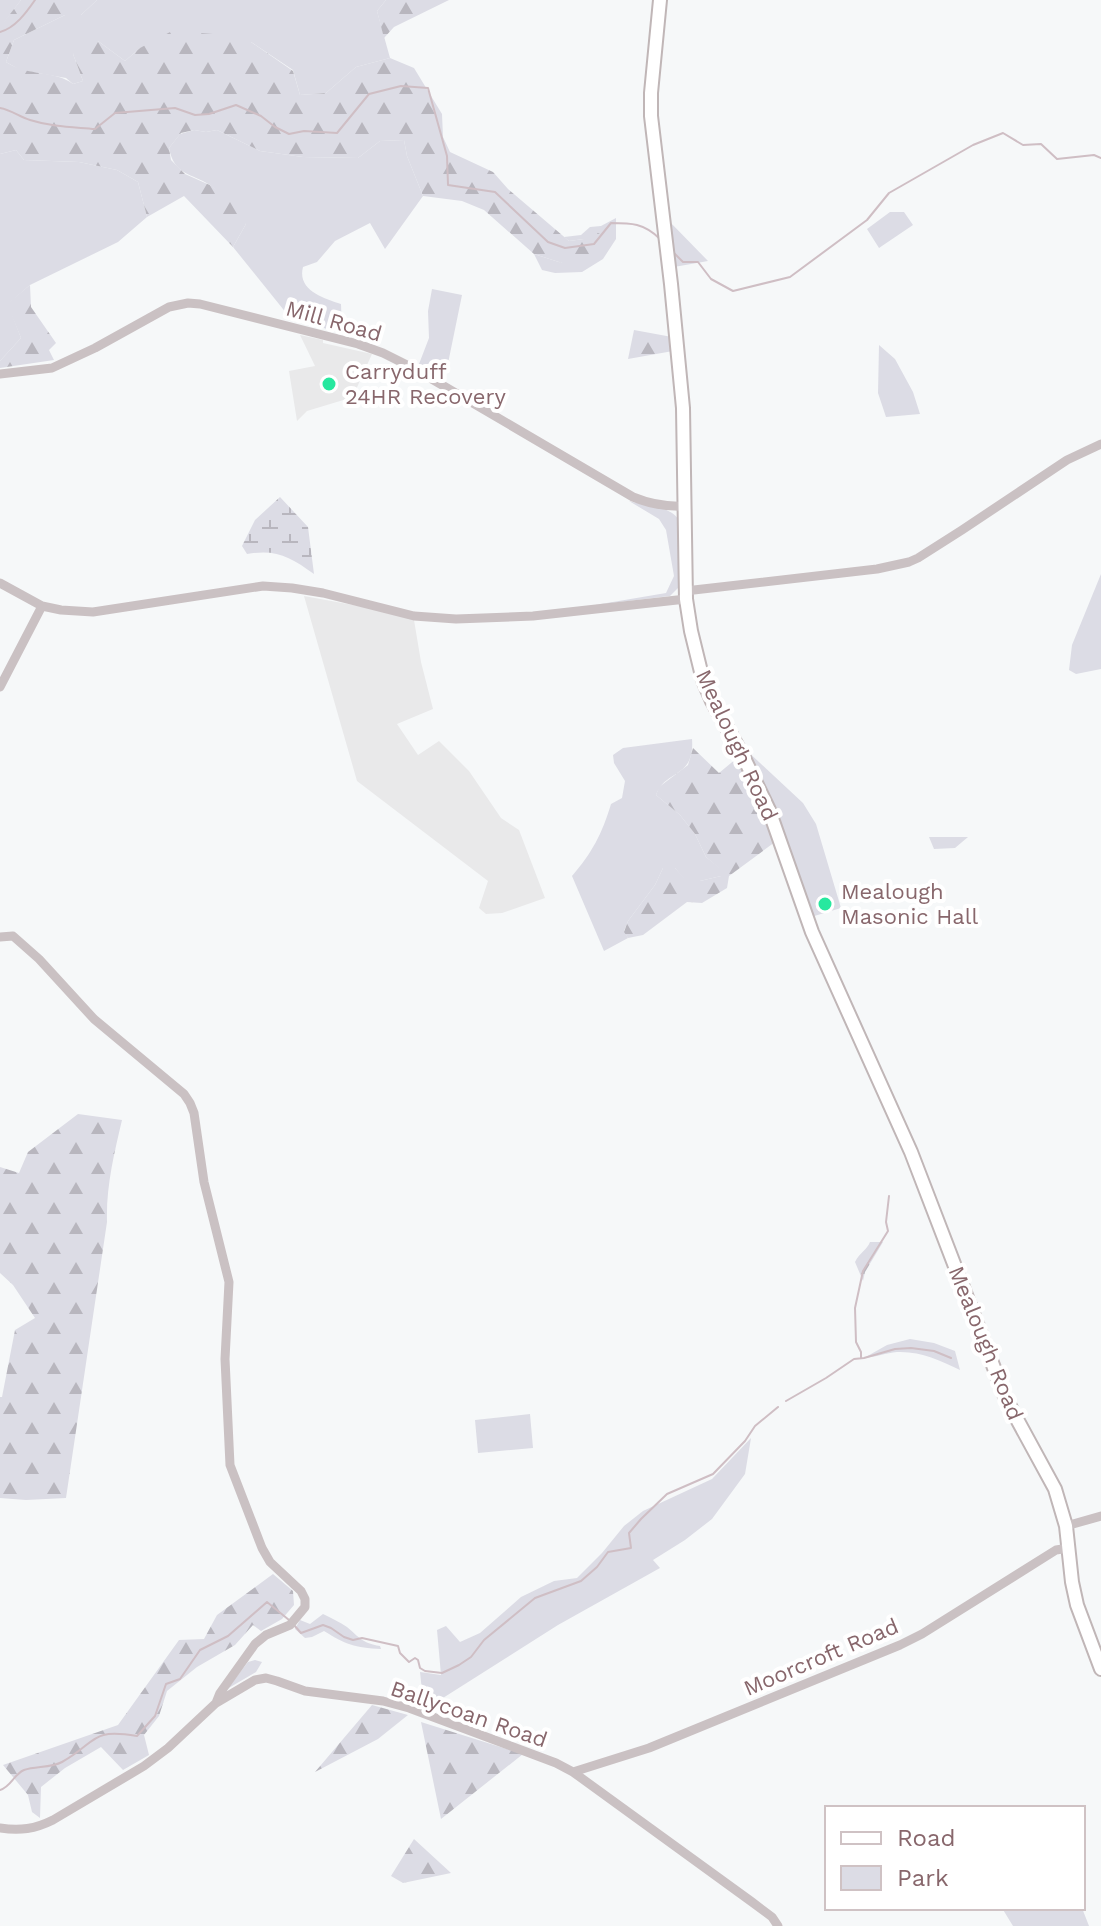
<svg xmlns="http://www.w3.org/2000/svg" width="1101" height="1926" font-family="'Work Sans',sans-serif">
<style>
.built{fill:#e9e9ea}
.green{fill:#dcdce5}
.forest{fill:url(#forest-firs)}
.wetland{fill:url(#wetland-marsh)}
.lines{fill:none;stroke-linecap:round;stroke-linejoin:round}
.stream{stroke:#cfbec4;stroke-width:2}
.secondary-casing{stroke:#c0b6b7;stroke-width:16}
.street{stroke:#cac1c3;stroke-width:9}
.secondary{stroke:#fff;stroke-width:12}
.poi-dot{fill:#27e89f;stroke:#fff;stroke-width:3}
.labels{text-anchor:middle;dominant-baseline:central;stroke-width:8;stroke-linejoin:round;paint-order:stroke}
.street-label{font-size:22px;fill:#88676c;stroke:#fff}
.poi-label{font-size:22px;fill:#88676c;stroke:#fff;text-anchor:start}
</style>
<defs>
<pattern id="forest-firs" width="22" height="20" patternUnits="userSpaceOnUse" patternTransform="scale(2)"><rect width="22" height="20" fill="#dcdce5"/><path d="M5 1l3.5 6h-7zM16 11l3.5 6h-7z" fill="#b8b6be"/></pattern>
<pattern id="wetland-marsh" width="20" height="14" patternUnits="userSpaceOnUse" patternTransform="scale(2)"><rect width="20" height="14" fill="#dcdce5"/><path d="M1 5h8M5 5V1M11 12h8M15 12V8" fill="none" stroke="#b8b6be"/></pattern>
</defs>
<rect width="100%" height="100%" fill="#f6f8f9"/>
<path class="built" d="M 300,335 L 323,340 L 323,343 L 372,354 L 354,394 L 350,398 L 307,411 L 297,421 L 289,371 L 315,366 Z
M 304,596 L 375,609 L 414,620 L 421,662 L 433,709 L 397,724 L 418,755 L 439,741 L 469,771 L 501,818 L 519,830 L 545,898 L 502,913 L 486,914 L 479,908 L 488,881 L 357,781 Z"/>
<path class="green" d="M 0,0 L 21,0 L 3,24 L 0,24 Z
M 97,0 L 386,0 L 377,11 L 390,58 L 356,67 L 326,93 L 300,95 L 293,70 L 251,42 L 140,48 L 125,61 L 98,41 L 73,54 L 83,81 L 73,84 L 66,78 L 20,70 L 6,62 L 14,40 L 65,15 L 81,15 Z
M 194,130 L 206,132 L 217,130 L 260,151 L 303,157 L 358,158 L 380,141 L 404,140 L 407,156 L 423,196 L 385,249 L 370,223 L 335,241 L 317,262 L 303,267 C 297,290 323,298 341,304 L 342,333 L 291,319 L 233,247 L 246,224 C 236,213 222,193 210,185 C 191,173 174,175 169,148 L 180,134 Z
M 16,150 L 24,160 L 79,162 L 117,170 L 138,182 L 147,217 L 118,242 L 30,285 L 8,304 L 21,338 L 0,361 L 0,154 Z
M 890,212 L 904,212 L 913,225 L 879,248 L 867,229 Z
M 616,218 L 616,239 L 603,259 L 582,272 L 555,273 L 542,270 L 534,254 L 562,263 L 584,239 L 569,241 L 564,237 L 581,235 L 590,227 L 601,226 Z
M 669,221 L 708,261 L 674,267 Z
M 432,289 L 462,295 L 445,378 L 419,364 L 429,338 L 428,311 Z
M 879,345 L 895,359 L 913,392 L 920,414 L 886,417 L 878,393 Z
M 629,501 C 646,506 669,505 679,520 L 678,588 L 670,596 L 595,605 L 666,593 L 674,576 L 666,530 L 659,519 Z
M 1101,574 L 1101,669 L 1076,674 L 1069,670 L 1072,645 Z
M 692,739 C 695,779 665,769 656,795 L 680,815 L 695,834 L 706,857 L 721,869 L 721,876 L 700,881 L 686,881 L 675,868 L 663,868 L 655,885 L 628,921 L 624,931 L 628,938 L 604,951 L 572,876 C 592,853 602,834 611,804 L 622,798 L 625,781 L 614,763 L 613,755 L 623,748 Z
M 745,749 L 803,803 L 816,824 L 841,908 L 811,917 Z
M 929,837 L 968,837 L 955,848 L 934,849 Z
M 910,1339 L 934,1343 L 955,1351 L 960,1370 C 939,1360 921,1351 897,1352 C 886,1353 876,1357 864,1358 L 887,1345 Z
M 530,1414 L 533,1448 L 478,1453 L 475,1420 Z
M 751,1438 L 745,1474 L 712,1519 L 685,1540 L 653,1560 L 660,1568 L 558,1625 L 424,1710 L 420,1672 L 441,1675 L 437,1630 L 446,1626 L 460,1642 L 480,1633 L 521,1597 L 554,1581 L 577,1578 L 602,1553 L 624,1526 L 643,1511 L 712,1479 Z
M 323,1614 C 331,1618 340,1622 347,1627 C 360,1638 362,1643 380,1646 L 381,1649 C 355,1648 345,1644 324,1631 L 312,1637 L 305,1638 L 295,1629 L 300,1620 L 310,1624 Z
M 255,1660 L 262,1662 L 256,1672 L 227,1689 L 248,1662 Z
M 1002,1908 L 1082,1908 L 1089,1926 L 1013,1926 Z"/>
<path class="forest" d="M 21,0 L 97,0 L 81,15 L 65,15 L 14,40 L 6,62 C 29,77 55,70 73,84 L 83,81 L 73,54 L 80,42 L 98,41 L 125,61 L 140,48 L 172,31 L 213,34 L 251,42 L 293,71 L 300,95 L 326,93 L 356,67 L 390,58 L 414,68 L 442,114 L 443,137 L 450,152 L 493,172 L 508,189 L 569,241 L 584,239 L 596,232 L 608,238 L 603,250 L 587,261 L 562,263 L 534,254 L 484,210 L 462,201 L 423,196 L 407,156 L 404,140 L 380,141 L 358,158 L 303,157 L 260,151 L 217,130 L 206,132 L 194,130 L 181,133 L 169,148 L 171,160 L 185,174 L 212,186 L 243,212 L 246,224 L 233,247 L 184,196 L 147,217 L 138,182 L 117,170 L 79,162 L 24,160 L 16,150 L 0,154 L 0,24 L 3,23 Z
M 386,0 L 449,0 L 394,27 L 384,38 L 377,11 Z
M 30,285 L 31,307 L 56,343 L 49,350 L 54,360 L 0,368 L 0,361 L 21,338 L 7,304 Z
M 634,330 L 672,337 L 673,351 L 628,359 Z
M 693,748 L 719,773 L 737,758 L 754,787 L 775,842 L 729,876 L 727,888 L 702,903 L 687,902 L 643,935 L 628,938 L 624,932 L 628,921 L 655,885 L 663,868 L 675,868 L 687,881 L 700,881 L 721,876 L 720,869 L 706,857 L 695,834 L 680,815 L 656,795 L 659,787 L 688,765 Z
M 78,1114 L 122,1120 C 114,1154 106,1187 107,1222 L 66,1498 L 26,1500 L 0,1498 L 0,1397 L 2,1397 L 15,1330 L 35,1318 L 13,1285 L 0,1273 L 0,1167 L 19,1173 L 28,1152 Z
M 870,1242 L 883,1242 L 865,1272 L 863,1281 L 855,1262 C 860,1252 867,1250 870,1242 Z
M 273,1574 L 293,1591 L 294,1605 L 282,1619 L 261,1631 L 253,1625 L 235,1645 L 197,1667 L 167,1691 L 159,1716 L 144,1735 L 149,1755 L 123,1770 L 101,1747 L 65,1768 L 41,1787 L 40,1818 L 32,1812 L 28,1795 L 3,1765 L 118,1725 L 179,1640 L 204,1639 L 217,1615 Z
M 372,1705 L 408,1715 L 378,1739 L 315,1772 Z
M 421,1722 L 523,1754 L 441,1819 Z
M 414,1839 L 451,1873 L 403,1883 L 391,1876 Z"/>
<path class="wetland" d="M 280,497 L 308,527 L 314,574 C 290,557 277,549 247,554 L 242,546 L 255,520 Z"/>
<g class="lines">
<path class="stream" d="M 0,32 C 15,28 26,13 35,0
M 0,108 C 11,110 20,117 30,120 C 52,127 73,127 95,129 L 115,113 L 175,108 L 195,115 L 209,114 L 236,105 L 261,116 L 275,127 L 289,134 L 304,131 L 337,133 L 369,94 L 401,86 L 428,88 L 447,156 L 448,185 L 495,192 L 548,242 L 565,248 L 594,244 L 611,223 C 631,223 644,223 660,239
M 673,252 L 683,262 L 698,262 L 711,279 L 733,291 L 790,277 L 867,220 L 889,193 L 973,145 L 1003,133 L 1023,145 L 1041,144 L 1057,159 L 1094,155 L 1101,158
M 861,1358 L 861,1352 L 856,1342 L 855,1308 L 863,1271 L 888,1231 L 886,1222 L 889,1196
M 786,1401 L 826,1378 L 854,1359 L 864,1358 L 895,1349 L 911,1348 L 934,1351 L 951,1358
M 294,1625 L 301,1633 L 323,1625 L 331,1628 L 344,1637 L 353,1640 L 362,1638 L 398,1646 L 400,1653 L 409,1662 L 415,1658 L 418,1660 L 420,1668 L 425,1671 L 442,1673 L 459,1665 L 471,1657 L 484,1640 L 535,1598 L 581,1581 L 597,1567 L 608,1552 L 631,1548 L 629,1533 L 641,1519 L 667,1494 L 713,1474 L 745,1441 L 755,1426 L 778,1407
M 0,1790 C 11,1787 14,1774 24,1770 C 36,1766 51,1768 62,1762 C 98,1742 89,1728 137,1736 L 155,1716 L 166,1684 L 180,1679 L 200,1650 L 228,1636 L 267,1602 L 289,1620"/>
<defs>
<path id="secondary" d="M 660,0 L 651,93 L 651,116 L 671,284 L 683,408 L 686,599 L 691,631 L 703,680 L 712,701 L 744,758 L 769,810 L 812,932 L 911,1152 L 1006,1399 L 1055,1489 L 1066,1526 L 1072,1582 L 1077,1605 L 1101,1669"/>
</defs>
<use href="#secondary" class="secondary-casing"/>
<path class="street" d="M 0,374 L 52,368 L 95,348 L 169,307 L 188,303 L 200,304 L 358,344 L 383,353 L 413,368 L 633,497 C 650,504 667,507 685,506
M 0,583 L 42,606 L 61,610 L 93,612 L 263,586 L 292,588 L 323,593 L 414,616 L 456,619 L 533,616 L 686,599
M 685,591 L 877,569 L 909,562 L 918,558 L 962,530 L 1067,460 L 1101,444
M 0,687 L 42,606
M 0,937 L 13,936 L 39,959 L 94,1019 L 184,1094 L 190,1103 L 194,1113 L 204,1182 L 229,1282 L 225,1359 L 230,1465 L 262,1548 L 270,1562 L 301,1591 L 305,1599 L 305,1607 L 290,1625 L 266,1635 L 255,1644 L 220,1693 L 216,1703
M 1066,1526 L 1101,1516
M 573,1772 L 649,1748 L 900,1645 L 922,1634 L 1056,1550 L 1069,1548
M 0,1828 C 20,1831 35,1829 53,1820 L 144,1766 L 168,1748 L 216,1703 L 255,1680 L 266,1678 L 277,1681 L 305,1691 L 383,1701 L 409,1708 L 556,1763 L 573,1772 L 752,1902 L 772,1917 L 778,1926"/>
<use href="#secondary" class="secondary"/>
</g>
<g class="poi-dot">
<circle cx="329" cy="384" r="8"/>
<circle cx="825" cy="904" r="8"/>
</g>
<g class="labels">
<g class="street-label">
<text transform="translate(334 321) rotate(16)">Mill Road</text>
<text transform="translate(737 745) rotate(65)">Mealough Road</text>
<text transform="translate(986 1343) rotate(68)">Mealough Road</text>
<text transform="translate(821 1657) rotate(-23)">Moorcroft Road</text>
<text transform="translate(469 1714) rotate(19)">Ballycoan Road</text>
</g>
<g class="poi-label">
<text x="345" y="371">Carryduff<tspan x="345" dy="25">24HR Recovery</tspan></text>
<text x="841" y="891">Mealough<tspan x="841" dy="25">Masonic Hall</tspan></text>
</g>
</g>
<rect x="825" y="1806" width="260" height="104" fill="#ffffff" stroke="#cfc2c4" stroke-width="2"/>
<rect x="841" y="1832" width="40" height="12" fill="#ffffff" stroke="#cfc2c4" stroke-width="2"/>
<text x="897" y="1846" font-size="24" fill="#88676c">Road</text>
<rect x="841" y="1866" width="40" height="24" fill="#dcdce5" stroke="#cfc2c4" stroke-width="2"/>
<text x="897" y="1886" font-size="24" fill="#88676c">Park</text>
</svg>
